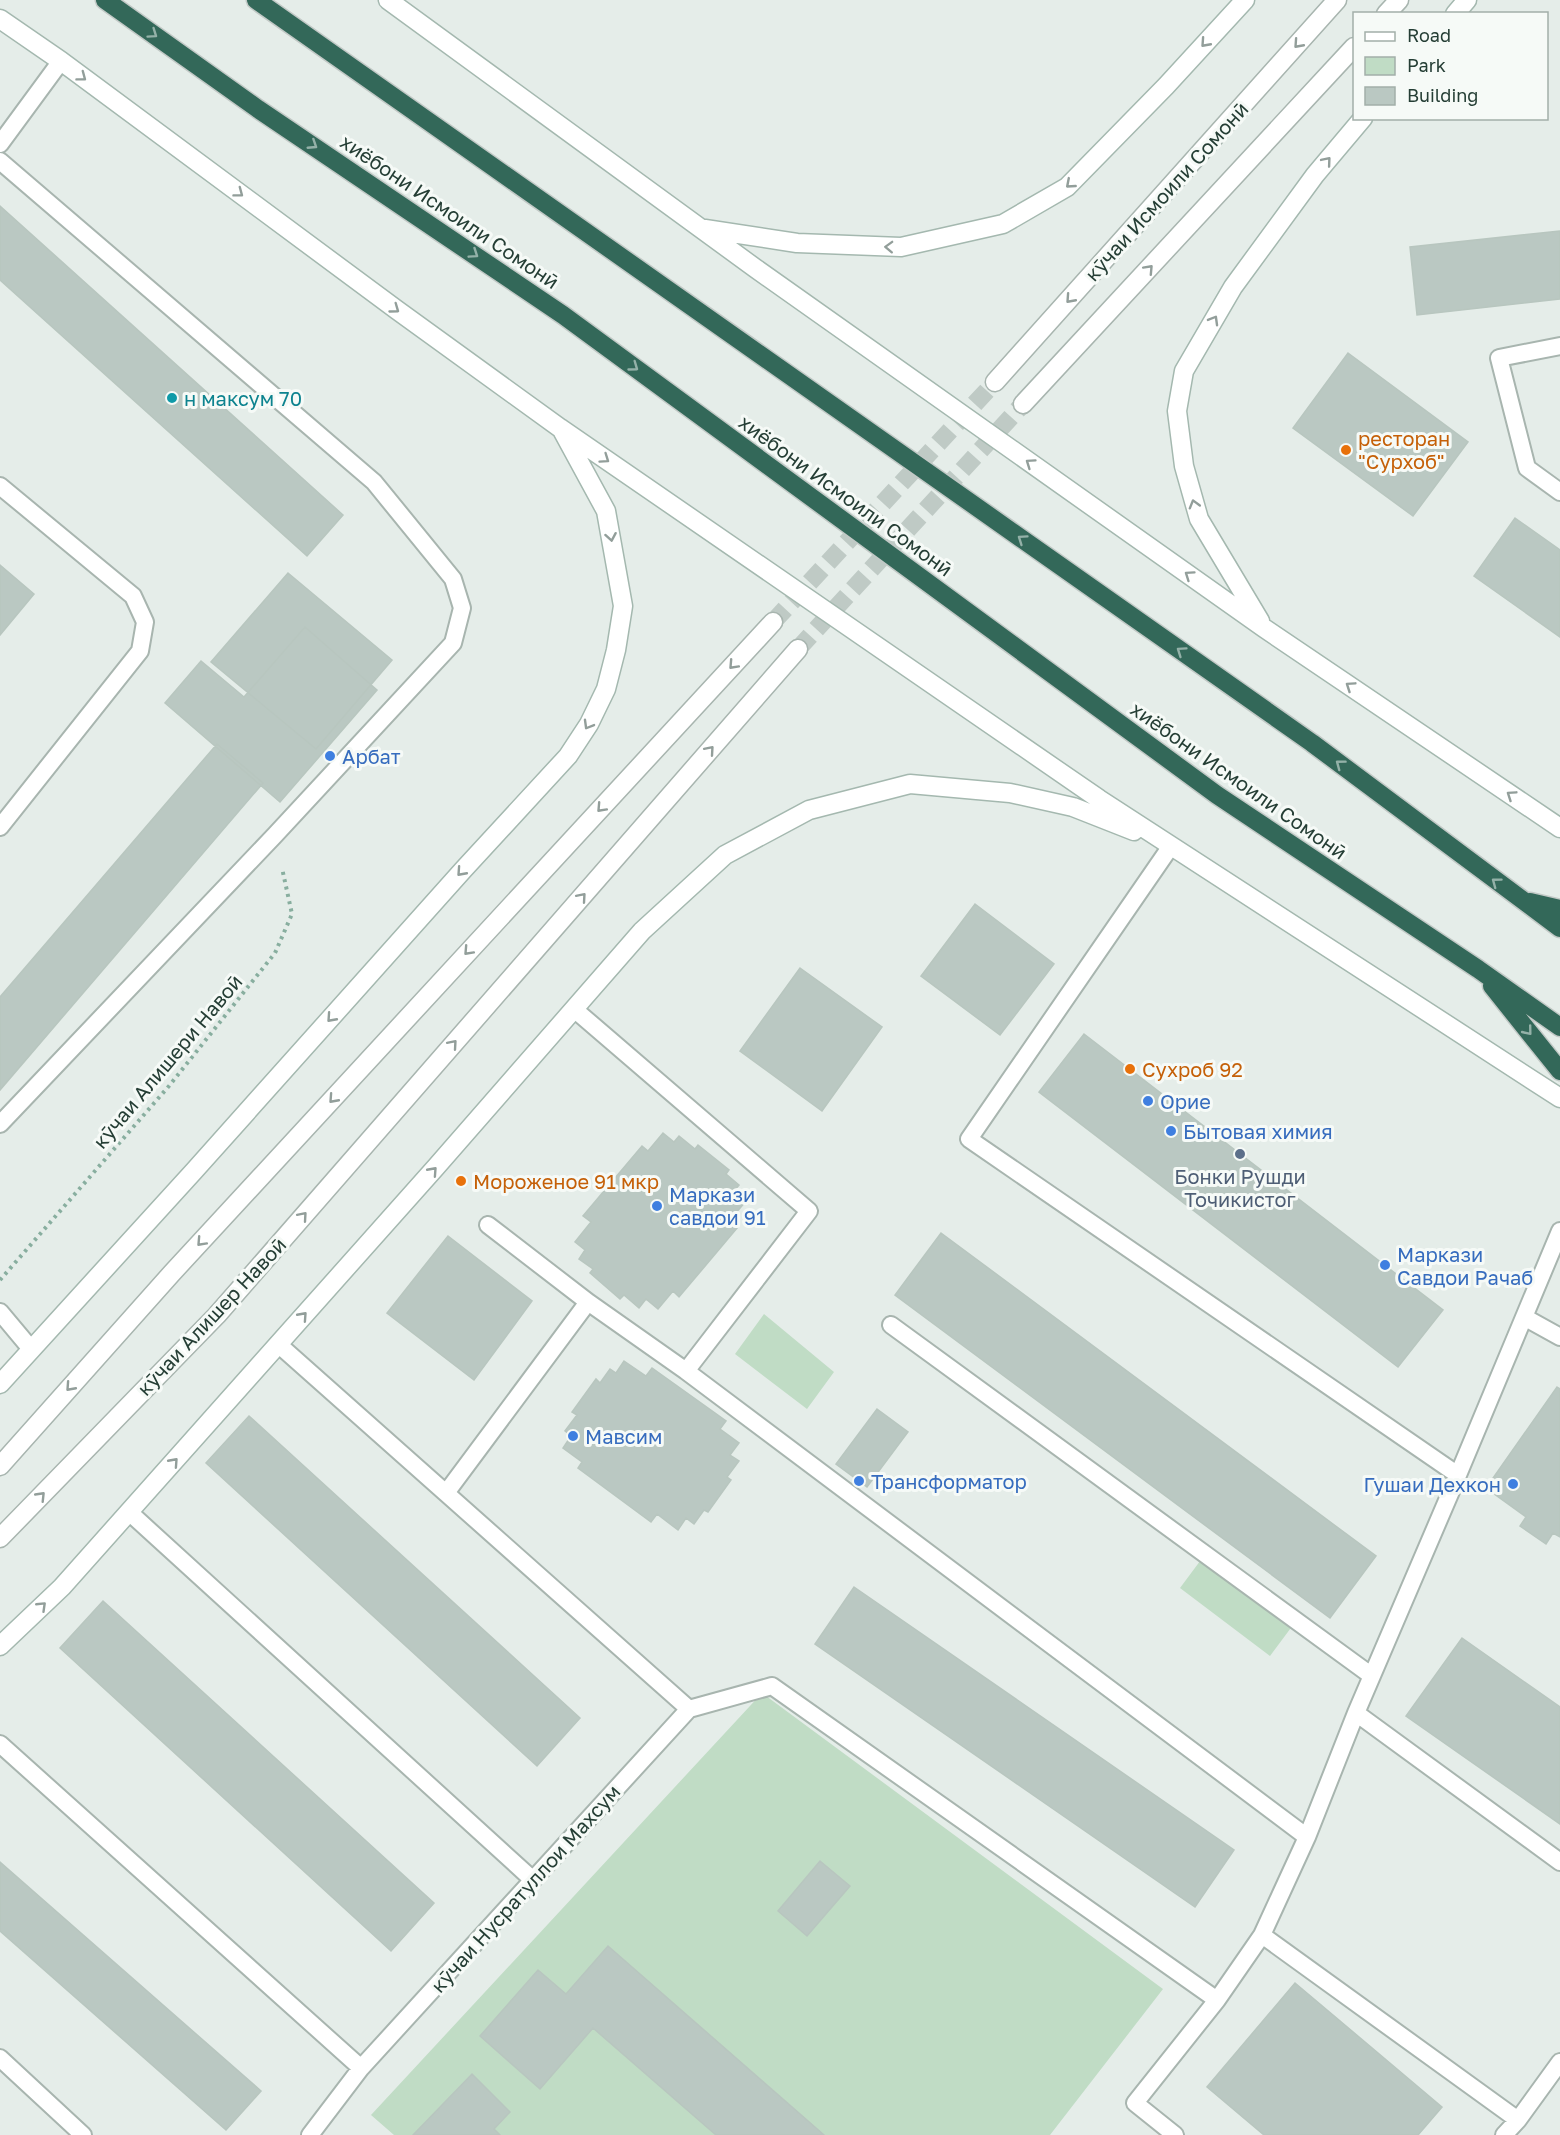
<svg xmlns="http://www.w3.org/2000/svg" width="1560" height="2135" font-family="'Golos Text',sans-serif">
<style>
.green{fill:#c0dcc5}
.building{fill:#bac8c2;stroke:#b8c6bf;stroke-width:1.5}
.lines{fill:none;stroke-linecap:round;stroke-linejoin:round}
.street-tunnel{stroke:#bfcac5;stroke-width:18;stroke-dasharray:18 9;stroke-linecap:butt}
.lane-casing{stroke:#a8b5af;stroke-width:20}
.street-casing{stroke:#a8b5af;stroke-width:21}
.secondary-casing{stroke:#a4b8af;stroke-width:21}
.highway-casing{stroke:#c2c9c6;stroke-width:21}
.path{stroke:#88ae9f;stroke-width:4;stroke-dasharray:3 4.5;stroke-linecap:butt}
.lane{stroke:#fff;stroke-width:16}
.street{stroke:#fff;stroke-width:18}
.secondary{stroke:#fff;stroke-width:18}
.highway{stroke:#336859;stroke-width:18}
.oneway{stroke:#94b1a8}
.oneway2{stroke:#929e9a}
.culture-dot{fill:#0f9aa8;stroke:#f6faf7;stroke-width:2}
.food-dot{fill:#e8710a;stroke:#f6faf7;stroke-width:2}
.shop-dot{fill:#3f7fe0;stroke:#f6faf7;stroke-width:2}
.service-dot{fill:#5c6f8a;stroke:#f6faf7;stroke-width:2}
.labels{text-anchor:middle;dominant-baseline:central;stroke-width:6;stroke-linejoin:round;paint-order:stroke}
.street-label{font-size:20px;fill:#253e35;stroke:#f6faf7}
.culture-label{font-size:20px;fill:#0d838f;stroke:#f6faf7;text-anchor:start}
.food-label{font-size:20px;fill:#c56008;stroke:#f6faf7;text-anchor:start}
.shop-label{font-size:20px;fill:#366cbe;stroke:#f6faf7;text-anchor:start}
.service-label{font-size:20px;fill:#4e5e75;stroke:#f6faf7}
</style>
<rect width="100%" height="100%" fill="#e5ede9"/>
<path class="green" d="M 764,1314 L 834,1372 L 807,1409 L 735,1354 Z
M 1209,1549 L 1299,1617 L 1270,1656 L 1180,1588 Z
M 762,1693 L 1163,1989 L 1050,2135 L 394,2135 L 371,2115 Z"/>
<path class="building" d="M 0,206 L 343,515 L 307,556 L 0,280 Z
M 1560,231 L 1560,299 L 1417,315 L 1410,247 Z
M 1348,353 L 1468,442 L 1413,516 L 1293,428 Z
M 1515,518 L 1560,550 L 1560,637 L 1474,576 Z
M 0,565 L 34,594 L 0,635 Z
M 288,573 L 392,660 L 316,749 L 211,662 Z
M 305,627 L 377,690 L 280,802 L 165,703 L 201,661 L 244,697 Z
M 217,744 L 263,783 L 0,1090 L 0,997 Z
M 975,904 L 1054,964 L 1000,1035 L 921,976 Z
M 800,968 L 882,1027 L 822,1111 L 740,1051 Z
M 1084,1034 L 1443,1310 L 1398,1367 L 1039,1092 Z
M 663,1133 L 674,1142 L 679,1136 L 695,1149 L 698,1145 L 729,1170 L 726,1174 L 739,1185 L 734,1191 L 746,1201 L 729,1221 L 738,1227 L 679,1297 L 673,1291 L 658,1309 L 646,1299 L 639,1308 L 624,1295 L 620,1299 L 590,1273 L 593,1269 L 579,1259 L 585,1250 L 575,1242 L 591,1222 L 583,1216 L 642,1146 L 648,1151 Z
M 941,1233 L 1376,1556 L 1330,1618 L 895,1295 Z
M 448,1236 L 532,1301 L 474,1380 L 387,1313 Z
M 624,1361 L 646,1376 L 652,1368 L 726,1421 L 720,1429 L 739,1443 L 730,1455 L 739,1461 L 727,1477 L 731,1480 L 708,1512 L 704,1510 L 694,1524 L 686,1518 L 678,1530 L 657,1514 L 651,1522 L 578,1468 L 582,1462 L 563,1448 L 571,1436 L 565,1431 L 577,1415 L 572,1412 L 596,1379 L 600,1383 L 610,1369 L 616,1373 Z
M 1557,1387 L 1560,1389 L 1560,1537 L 1553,1533 L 1546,1544 L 1520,1526 L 1526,1517 L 1486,1488 Z
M 877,1409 L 908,1432 L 867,1487 L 836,1464 Z
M 249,1416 L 580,1718 L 537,1766 L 206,1463 Z
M 854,1587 L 1234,1850 L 1195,1907 L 815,1644 Z
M 103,1601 L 434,1903 L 391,1951 L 60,1648 Z
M 1462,1638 L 1560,1707 L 1560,1824 L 1406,1716 Z
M 820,1861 L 850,1886 L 807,1936 L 778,1911 Z
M 0,1862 L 261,2091 L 226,2130 L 0,1931 Z
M 608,1946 L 824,2135 L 716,2135 L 593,2028 L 540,2089 L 480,2036 L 538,1970 L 566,1994 Z
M 1295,1983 L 1442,2107 L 1418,2135 L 1264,2135 L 1207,2087 Z
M 472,2074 L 510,2112 L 494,2129 L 500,2135 L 413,2135 Z"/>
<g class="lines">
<path class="street-tunnel" d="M 773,622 L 995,382
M 798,649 L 1023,404"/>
<defs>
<path id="lane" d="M 0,144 L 61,61
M 0,161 L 374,482 L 453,579 L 462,608 L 453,643 L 275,835 L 0,1124
M 1560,346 L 1499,358 L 1527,468 L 1560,492
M 0,486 L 133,596 L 145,622 L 140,651 L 0,827
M 1171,846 L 969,1139 L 1458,1475 L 1560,1231
M 574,1009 L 809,1211 L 686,1371 L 588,1302
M 0,1312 L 31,1349
M 1524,1317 L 1560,1337
M 891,1325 L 1372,1676
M 278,1344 L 689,1709
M 686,1371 L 1307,1837
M 1458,1475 L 1356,1713 L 1307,1837 L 1262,1935 L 1518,2120
M 446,1493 L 588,1302 L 488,1225
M 129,1512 L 533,1880
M 1356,1713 L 1560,1862
M 0,1744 L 361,2068
M 0,2058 L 83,2135
M 310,2135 L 361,2068 L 689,1709 L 772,1686 L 1217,2000
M 1175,2135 L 1135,2103 L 1217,2000 L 1262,1935
M 1504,2135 L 1518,2120 L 1560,2062"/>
<path id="street" d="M 1386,14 L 1399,0
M 995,382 L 1337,0
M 1023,404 L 1354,47
M 0,1466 L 172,1273 L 773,622
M 0,1538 L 217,1315 L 798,649"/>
<path id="secondary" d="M 388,0 L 755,268 L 1264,628 L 1560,828
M 1455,14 L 1467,0
M 0,19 L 61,61 L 397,310 L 560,428 L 1099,799 L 1560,1098
M 705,229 L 797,243 L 901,247 L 1003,224 L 1067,187 L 1166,86 L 1245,0
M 1260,621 L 1199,519 L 1184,466 L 1177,411 L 1184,371 L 1233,287 L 1315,175 L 1363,118
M 0,1384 L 194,1171 L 463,870 L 568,756 L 589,724 L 606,689 L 616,650 L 623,606 L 606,511 L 563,432
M 0,1646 L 62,1587 L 436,1167 L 642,931 L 725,855 L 809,810 L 910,784 L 1010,793 L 1073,807 L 1134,831"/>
<path id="highway" d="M 105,0 L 258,109 L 563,315 L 1217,795 L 1478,969 L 1560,1027
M 256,0 L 1312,743 L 1560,928
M 1530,902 L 1560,909
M 1492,986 L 1560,1071"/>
</defs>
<use href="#lane" class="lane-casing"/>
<use href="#street" class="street-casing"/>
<use href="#secondary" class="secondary-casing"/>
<use href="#highway" class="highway-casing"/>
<path class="path" d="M 0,1280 L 169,1086 L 275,953 L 292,914 L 282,868"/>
<use href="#lane" class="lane"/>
<use href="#street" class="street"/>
<use href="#secondary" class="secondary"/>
<use href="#highway" class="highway"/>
</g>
<defs><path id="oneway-chevron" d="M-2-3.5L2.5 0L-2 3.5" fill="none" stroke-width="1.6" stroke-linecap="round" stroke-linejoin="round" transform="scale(1.5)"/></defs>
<g class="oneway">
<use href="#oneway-chevron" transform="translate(153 34) rotate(35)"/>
<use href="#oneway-chevron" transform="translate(313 145) rotate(33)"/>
<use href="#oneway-chevron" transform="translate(474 254) rotate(34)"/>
<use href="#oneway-chevron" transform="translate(634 367) rotate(36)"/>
<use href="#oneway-chevron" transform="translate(1022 539) rotate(-145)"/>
<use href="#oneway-chevron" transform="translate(1181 651) rotate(-145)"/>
<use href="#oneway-chevron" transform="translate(1340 764) rotate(-143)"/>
<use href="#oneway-chevron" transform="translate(1496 882) rotate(-143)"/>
<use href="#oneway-chevron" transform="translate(1528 1031) rotate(51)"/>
</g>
<g class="oneway2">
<use href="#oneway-chevron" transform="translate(1205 43) rotate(132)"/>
<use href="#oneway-chevron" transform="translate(1298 44) rotate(132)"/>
<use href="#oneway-chevron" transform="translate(82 77) rotate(37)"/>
<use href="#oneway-chevron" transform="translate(1327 161) rotate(-50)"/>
<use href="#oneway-chevron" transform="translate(1070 184) rotate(139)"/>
<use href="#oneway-chevron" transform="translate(239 193) rotate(37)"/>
<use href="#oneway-chevron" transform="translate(889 247) rotate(-178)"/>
<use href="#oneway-chevron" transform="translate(1149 269) rotate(-47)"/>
<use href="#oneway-chevron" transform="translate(1070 299) rotate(132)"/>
<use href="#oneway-chevron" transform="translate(395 309) rotate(36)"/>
<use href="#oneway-chevron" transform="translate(1214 320) rotate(-60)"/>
<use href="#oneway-chevron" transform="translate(605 459) rotate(35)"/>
<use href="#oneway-chevron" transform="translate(1030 463) rotate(-145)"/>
<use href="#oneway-chevron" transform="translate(1194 504) rotate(-106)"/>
<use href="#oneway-chevron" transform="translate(611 537) rotate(80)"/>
<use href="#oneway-chevron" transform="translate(1189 575) rotate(-145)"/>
<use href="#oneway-chevron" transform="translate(733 665) rotate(133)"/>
<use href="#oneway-chevron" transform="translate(1350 686) rotate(-146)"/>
<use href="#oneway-chevron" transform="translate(588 725) rotate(120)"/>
<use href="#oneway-chevron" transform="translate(710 750) rotate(-49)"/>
<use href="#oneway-chevron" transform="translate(1511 795) rotate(-146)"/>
<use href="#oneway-chevron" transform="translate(601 808) rotate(133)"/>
<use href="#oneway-chevron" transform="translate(461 872) rotate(132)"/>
<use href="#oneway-chevron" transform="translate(582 897) rotate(-49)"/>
<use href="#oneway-chevron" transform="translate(468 951) rotate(133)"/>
<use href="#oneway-chevron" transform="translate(331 1018) rotate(132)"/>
<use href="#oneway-chevron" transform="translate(453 1044) rotate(-49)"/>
<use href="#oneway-chevron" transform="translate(333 1099) rotate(132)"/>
<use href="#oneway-chevron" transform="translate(433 1171) rotate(-48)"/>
<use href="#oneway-chevron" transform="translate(303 1216) rotate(-49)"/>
<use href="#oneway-chevron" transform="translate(201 1242) rotate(133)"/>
<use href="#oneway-chevron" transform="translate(303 1316) rotate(-48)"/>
<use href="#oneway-chevron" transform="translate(70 1387) rotate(132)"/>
<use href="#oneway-chevron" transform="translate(174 1462) rotate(-48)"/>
<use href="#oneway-chevron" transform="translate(41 1496) rotate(-46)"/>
<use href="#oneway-chevron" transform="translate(42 1606) rotate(-44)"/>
</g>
<circle class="culture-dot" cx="172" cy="398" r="6"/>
<g class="food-dot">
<circle cx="1346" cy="450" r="6"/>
<circle cx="1130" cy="1069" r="6"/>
<circle cx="461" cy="1181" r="6"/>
</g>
<g class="shop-dot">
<circle cx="330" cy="756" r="6"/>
<circle cx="1148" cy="1101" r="6"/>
<circle cx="1171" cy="1131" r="6"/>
<circle cx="657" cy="1206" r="6"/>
<circle cx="1385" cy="1265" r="6"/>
<circle cx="573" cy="1436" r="6"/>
<circle cx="859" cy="1481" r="6"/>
<circle cx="1513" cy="1484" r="6"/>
</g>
<circle class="service-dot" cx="1240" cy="1154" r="6"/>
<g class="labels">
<g class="street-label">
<text transform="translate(1166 191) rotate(-48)">кӯчаи Исмоили Сомонӣ</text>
<text transform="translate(450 211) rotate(34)">хиёбони Исмоили Сомонӣ</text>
<text transform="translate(846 495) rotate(36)">хиёбони Исмоили Сомонӣ</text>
<text transform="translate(1239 780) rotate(35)">хиёбони Исмоили Сомонӣ</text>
<text transform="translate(167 1061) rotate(-50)">кӯчаи Алишери Навоӣ</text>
<text transform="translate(211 1316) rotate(-47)">кӯчаи Алишер Навоӣ</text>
<text transform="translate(525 1888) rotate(-48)">кӯчаи Нусратуллои Махсум</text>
</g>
<g class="culture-label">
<text x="184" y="398">н максум 70</text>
</g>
<g class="food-label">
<text x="1358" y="438">ресторан<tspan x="1358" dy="23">"Сурхоб"</tspan></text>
<text x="1142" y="1069">Сухроб 92</text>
<text x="473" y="1181">Мороженое 91 мкр</text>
</g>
<g class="shop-label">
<text x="342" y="756">Арбат</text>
<text x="1160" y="1101">Орие</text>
<text x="1183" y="1131">Бытовая химия</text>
<text x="669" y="1194">Маркази<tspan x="669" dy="23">савдои 91</tspan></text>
<text x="1397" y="1254">Маркази<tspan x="1397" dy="23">Савдои Рачаб</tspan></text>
<text x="585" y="1436">Мавсим</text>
<text x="871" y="1481">Трансформатор</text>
<text x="1501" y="1484" text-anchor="end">Гушаи Дехкон</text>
</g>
<g class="service-label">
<text x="1240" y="1176">Бонки Рушди<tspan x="1240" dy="23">Точикистог</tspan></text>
</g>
</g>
<rect x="1353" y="12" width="195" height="108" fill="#f6faf7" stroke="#a2afa9" stroke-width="1.5"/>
<rect x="1365" y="32" width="30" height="9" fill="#ffffff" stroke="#a2afa9" stroke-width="1.5"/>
<text x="1407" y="42" font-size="18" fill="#253e35">Road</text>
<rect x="1365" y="57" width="30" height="18" fill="#c0dcc5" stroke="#a2afa9" stroke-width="1.5"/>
<text x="1407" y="72" font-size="18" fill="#253e35">Park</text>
<rect x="1365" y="87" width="30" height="18" fill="#bac8c2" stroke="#a2afa9" stroke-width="1.5"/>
<text x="1407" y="102" font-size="18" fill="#253e35">Building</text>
</svg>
